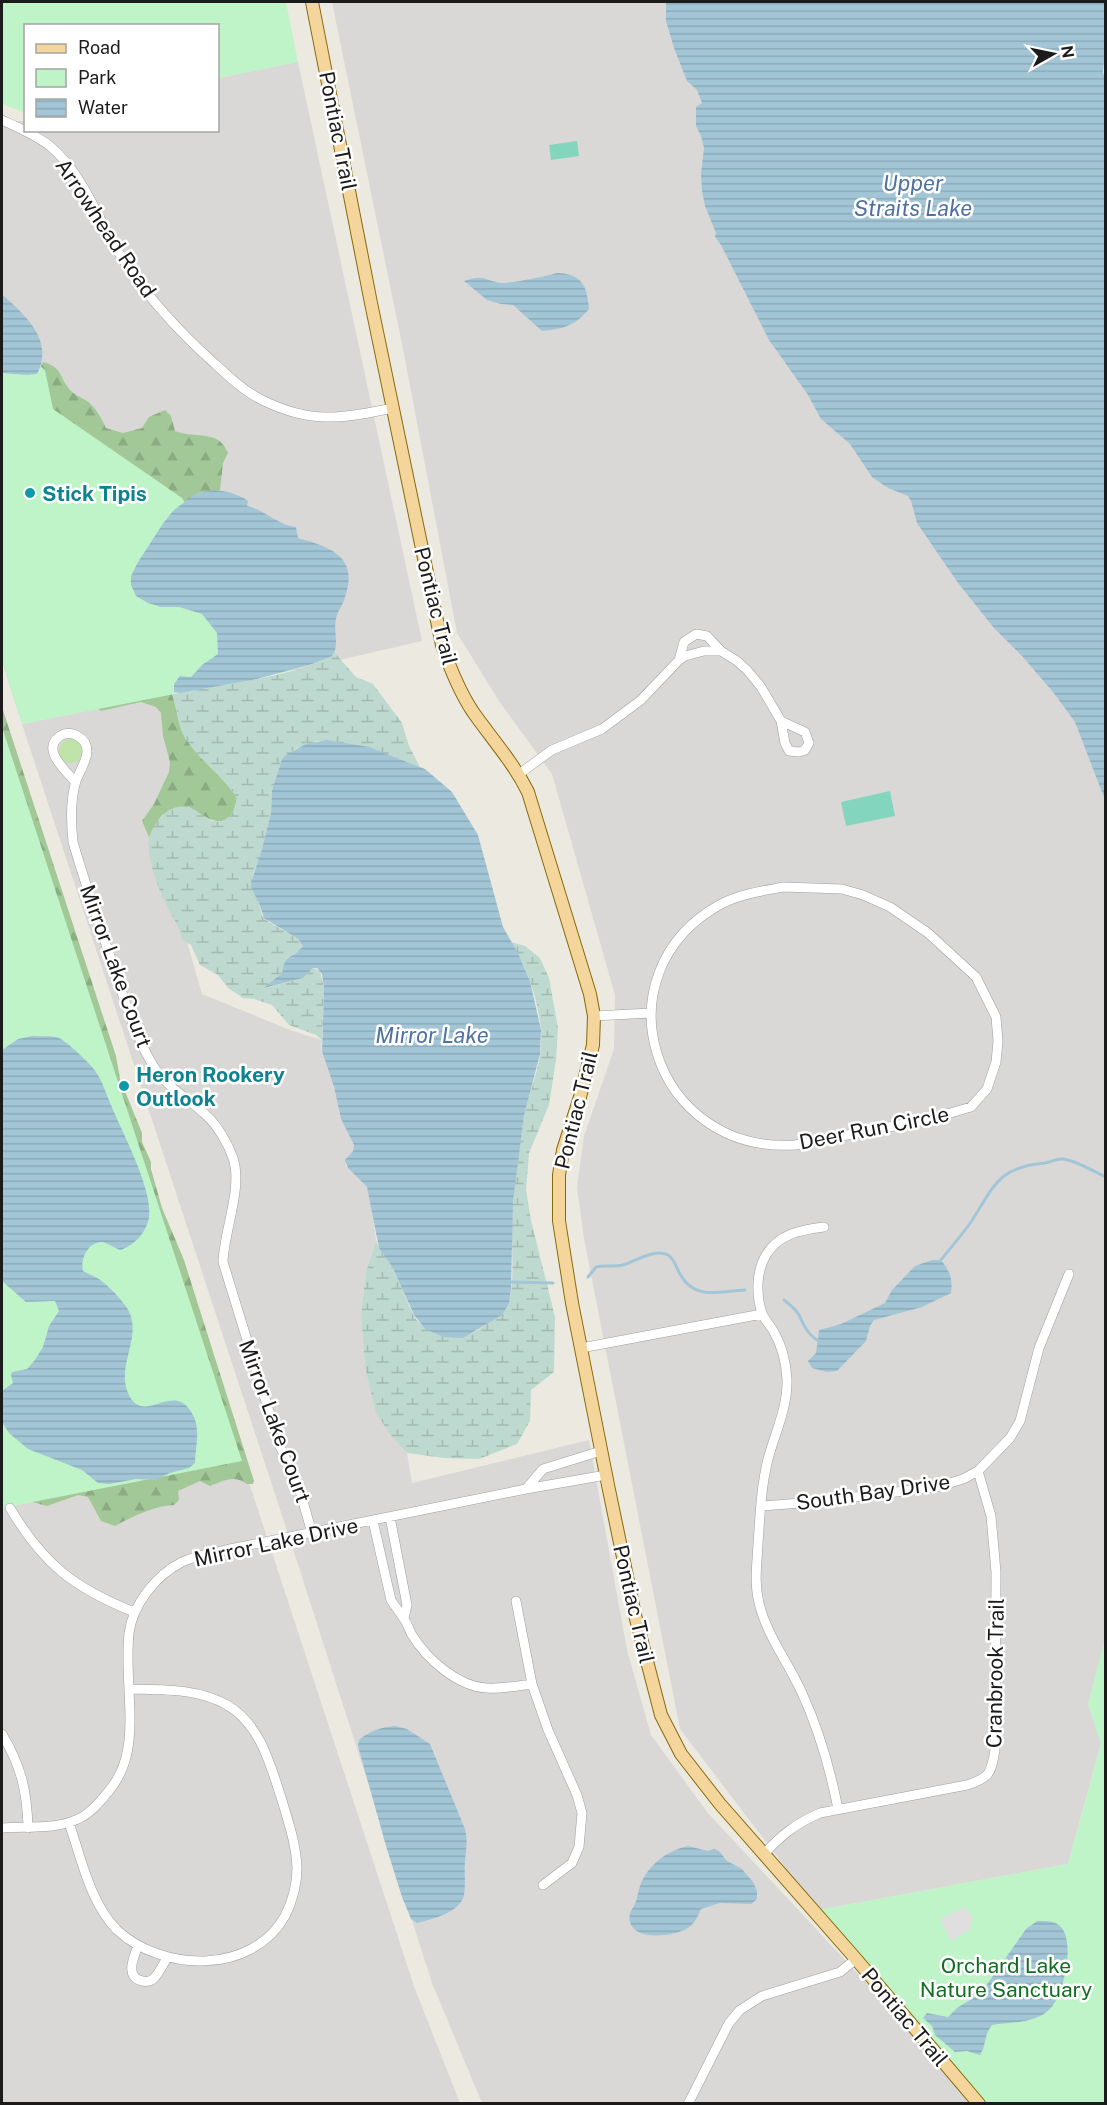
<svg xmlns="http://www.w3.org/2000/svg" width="1107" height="2105" font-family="'Public Sans',sans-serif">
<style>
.residential{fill:#d9d8d7}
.grass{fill:#c0e3a9}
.forest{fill:url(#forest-firs)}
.wetland{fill:url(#wetland-marsh)}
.park{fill:#bff4c8}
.pitch{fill:#83d6bd}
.parking{fill:#dfdfdf}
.water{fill:url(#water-rules)}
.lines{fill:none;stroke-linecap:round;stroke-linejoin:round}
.stream{stroke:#a3c6d7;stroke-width:3}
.minor-casing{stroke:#9f9f9f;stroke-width:10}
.major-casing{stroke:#87690a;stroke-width:14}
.minor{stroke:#fff;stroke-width:9}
.major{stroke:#f4d69d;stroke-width:12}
.culture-dot{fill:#0f9aa8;stroke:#fff;stroke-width:2}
.labels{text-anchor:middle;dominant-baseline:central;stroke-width:5;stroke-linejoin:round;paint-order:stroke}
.street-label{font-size:21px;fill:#1b1b1b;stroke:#fff}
.culture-label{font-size:21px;font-weight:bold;fill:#0d838f;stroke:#fff;text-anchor:start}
.park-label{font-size:21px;fill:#126f22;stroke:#fff}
.water-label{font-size:22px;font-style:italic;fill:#4f71a2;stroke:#fff}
</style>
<defs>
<pattern id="forest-firs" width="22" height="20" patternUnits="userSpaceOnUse" patternTransform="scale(1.5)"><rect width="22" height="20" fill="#a2c898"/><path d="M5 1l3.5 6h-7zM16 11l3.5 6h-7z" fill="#8bab82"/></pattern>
<pattern id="wetland-marsh" width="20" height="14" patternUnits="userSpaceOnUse" patternTransform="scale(1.5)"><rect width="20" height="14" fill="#bed9cf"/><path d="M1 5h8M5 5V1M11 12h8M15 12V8" fill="none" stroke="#a3bab1"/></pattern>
<pattern id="water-rules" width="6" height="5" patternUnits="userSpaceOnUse" patternTransform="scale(1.5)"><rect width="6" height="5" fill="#a3c6d7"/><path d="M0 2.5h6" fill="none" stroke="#8caab8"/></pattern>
</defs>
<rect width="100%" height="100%" fill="#ece9e1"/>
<path class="residential" d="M 332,2 L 967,2 L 1105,381 L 1106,1639 L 1088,1704 L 1101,1743 L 1068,1864 L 818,1910 L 680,1729 L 584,1239 L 577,1187 L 584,1136 L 614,1049 L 615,995 L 552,774 L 499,701 L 457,633 L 404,354 Z
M 298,62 L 422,641 L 291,671 L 2,334 L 2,121 L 25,121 L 26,130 L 218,130 L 218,78 Z
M 164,695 L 177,775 L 153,823 L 202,994 L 290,1030 L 322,1040 L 321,1047 L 334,1087 L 341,1119 L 354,1145 L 353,1151 L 347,1158 L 346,1166 L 367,1187 L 371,1202 L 376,1241 L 366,1272 L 361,1314 L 365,1367 L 392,1437 L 407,1453 L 412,1483 L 589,1440 L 627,1650 L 651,1735 L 707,1812 L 978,2103 L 482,2103 L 432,1983 L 294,1552 L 22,724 Z
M 242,1461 L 415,1989 L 460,2103 L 2,2104 L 2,1508 Z"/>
<path class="grass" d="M59 751a12 12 0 1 1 24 0a12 12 0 1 1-24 0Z"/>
<path class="forest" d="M 43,362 C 63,367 59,378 71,391 C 75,395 82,398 87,401 C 96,408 101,417 106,428 L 123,433 L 142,428 L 149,417 L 165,410 L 171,416 L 175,431 C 195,439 219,429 228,453 L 223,463 L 220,490 L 198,493 L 184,504 L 172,694 C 178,710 177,727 188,742 C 202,762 224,777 237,798 C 231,834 210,821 189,807 L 162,815 L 149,837 L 142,821 L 154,804 L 169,772 L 170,762 L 163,736 L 161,713 L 156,707 L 141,702 L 101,711 L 93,704 L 19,714 L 2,660 L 2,373 L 37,374 Z
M 2,707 L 116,1056 L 120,1079 L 142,1133 L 142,1142 L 151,1162 L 151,1169 L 162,1208 L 184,1260 L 254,1481 L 253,1484 L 247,1484 C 234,1474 223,1481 210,1486 L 200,1481 L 178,1491 L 179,1500 L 174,1505 C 154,1506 133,1516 115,1526 L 101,1521 L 88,1497 L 78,1495 L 47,1506 L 21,1499 L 2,1050 Z"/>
<path class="wetland" d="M 334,652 L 356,677 L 373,684 L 402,723 L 409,746 L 420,767 L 384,753 L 318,741 L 297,748 L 282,759 L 272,790 L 271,813 L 260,858 L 253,874 L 251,888 L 259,903 L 262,916 L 269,922 L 298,939 L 303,946 L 299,951 L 287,958 L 282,973 L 266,988 L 303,978 L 313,968 L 320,971 L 324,988 L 322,1040 L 316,1035 L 289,1025 L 272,1005 L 254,999 L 243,998 L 228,988 L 218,975 L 200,965 L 191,945 L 182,940 C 178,921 172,918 165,902 C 158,888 144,851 150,835 C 155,821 169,803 187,807 C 200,809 209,827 224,820 C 234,815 235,808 237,798 C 224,777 202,762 188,742 C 177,727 178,710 172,694 C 180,690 191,691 200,689 C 228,684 317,672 334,652 Z
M 511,942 L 525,946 L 540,958 L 549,978 L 558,1028 L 556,1060 L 549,1105 L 529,1153 L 526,1190 L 531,1220 L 555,1317 L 554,1372 L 531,1390 L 530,1421 L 517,1444 L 479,1459 L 444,1458 L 407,1453 L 392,1437 L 376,1413 L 365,1367 L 361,1314 L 366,1272 L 376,1241 C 380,1251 388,1259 393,1268 C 402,1284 406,1303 416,1319 C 421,1326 426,1329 434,1332 C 469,1345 484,1327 509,1304 C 516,1271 510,1237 512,1204 C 515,1175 520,1145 524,1117 C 528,1096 537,1076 540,1055 C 546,1021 530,971 511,942 Z"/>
<path class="park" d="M 2,2 L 286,2 L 298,62 L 218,78 L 218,26 L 26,26 L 25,113 L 2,104 Z
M 2,334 L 45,370 L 53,409 L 182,498 L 213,547 L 277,605 L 291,671 L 22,724 L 2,660 Z
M 2,727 L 242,1461 L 2,1508 Z
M 1105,1639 L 1105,2103 L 985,2103 L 818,1910 L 1068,1864 L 1101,1744 L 1088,1704 Z"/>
<path class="pitch" d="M 577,141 L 579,156 L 551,160 L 549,145 Z
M 890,791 L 895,816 L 846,826 L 841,802 Z"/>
<path class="parking" d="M 965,1907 L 973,1917 L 970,1929 L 951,1941 L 940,1919 Z"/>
<path class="water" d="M 666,2 L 1105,2 L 1105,51 L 1103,72 L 1106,82 L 1105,800 L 1075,722 L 1053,692 L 1022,656 L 994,628 L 958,583 L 917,523 L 911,501 L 908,496 L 888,488 L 872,477 L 850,444 L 821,419 L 808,395 L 769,340 L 721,245 L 715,237 L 716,233 L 705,206 L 702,191 L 701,174 L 704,148 L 701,136 L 696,126 L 696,107 L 702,103 L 697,90 L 687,81 L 674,48 L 666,21 Z
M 557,273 C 582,274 587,285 589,309 C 575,326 563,329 542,331 L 513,305 L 501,304 L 487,300 L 464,281 C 484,274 483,280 501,283 C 508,284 548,276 557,273 Z
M 2,296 L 5,297 C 27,317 54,341 37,374 L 27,375 L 2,373 Z
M 214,490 C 227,491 238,494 248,501 L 247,506 C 265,510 278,525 296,527 L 298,538 C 331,547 359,557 345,597 C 343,605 337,612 336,619 C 333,632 340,645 332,656 L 312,664 L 257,679 L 180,693 L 174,692 L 174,684 L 180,676 L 191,677 L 202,665 L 218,654 L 217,633 L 202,614 L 179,607 L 161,607 L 148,603 L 136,596 L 131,585 L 131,576 L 138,562 L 164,522 L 174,510 L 195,494 Z
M 327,740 L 369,747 L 425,769 L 452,792 L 478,835 L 503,927 L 518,953 L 530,981 L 541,1030 L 540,1054 L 524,1116 L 513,1201 L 511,1289 L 509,1304 L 502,1315 L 463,1338 L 444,1337 L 425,1329 L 414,1315 L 393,1268 L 379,1248 L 367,1187 L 348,1168 L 345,1160 L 353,1151 L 354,1145 L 341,1119 L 334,1087 L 322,1051 L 324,988 L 322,974 L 317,968 L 313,968 L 303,978 L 264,988 L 282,973 C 285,952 292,960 303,946 L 298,939 L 264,918 L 259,903 L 251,888 L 251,882 L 261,853 L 271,813 L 272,790 L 282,759 L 286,755 L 306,744 Z
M 32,1036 C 40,1037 51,1035 59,1038 C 66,1041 92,1065 96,1072 C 103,1082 106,1094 111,1105 C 122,1132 153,1189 149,1217 C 147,1232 134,1246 120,1250 C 114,1248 108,1243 102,1242 C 88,1242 80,1259 83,1271 C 88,1274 94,1276 99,1279 C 109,1286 121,1299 127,1308 C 145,1336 113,1368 130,1397 C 145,1423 172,1384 190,1410 C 194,1416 197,1423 197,1431 C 198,1441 195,1452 195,1463 L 189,1468 L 170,1473 L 155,1480 L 136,1479 L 110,1484 L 98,1483 L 82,1470 L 28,1449 L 9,1433 L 2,1422 L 2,1391 L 13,1383 L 11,1375 L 12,1372 L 27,1369 L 35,1360 L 43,1347 L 49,1326 L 59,1311 L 55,1301 L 26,1302 L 2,1281 L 2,1050 L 18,1039 Z
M 932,1260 L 941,1260 C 950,1272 953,1278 951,1293 L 922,1307 L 874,1320 L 870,1326 L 866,1341 L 837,1371 L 827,1372 L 812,1368 L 808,1361 L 816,1353 L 819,1330 L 841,1324 L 885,1303 L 892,1290 L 915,1266 Z
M 395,1726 L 407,1729 L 430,1744 L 465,1829 C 468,1841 466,1849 465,1861 C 464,1873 466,1884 464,1895 C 460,1913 432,1919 417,1923 L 411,1919 L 402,1897 L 386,1846 L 358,1746 L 359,1740 C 369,1731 382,1727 395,1726 Z
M 688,1846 L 708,1851 L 714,1849 L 719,1851 L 727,1861 L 742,1869 L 753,1882 L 757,1891 L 757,1899 L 751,1904 L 720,1903 L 701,1909 C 698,1916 695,1923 688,1928 C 675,1936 635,1942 630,1922 C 628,1914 632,1910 635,1904 C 637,1899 638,1892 640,1886 C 648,1865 666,1851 688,1846 Z
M 1037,1921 C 1045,1921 1053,1920 1060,1926 C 1076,1940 1064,1995 1050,2009 C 1035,2024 1010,2022 992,2025 C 983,2037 987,2044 980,2055 L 967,2051 L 955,2052 L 935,2035 L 932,2026 L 923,2018 L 927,2013 L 948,2017 L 957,2008 L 981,1993 L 1026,1929 Z"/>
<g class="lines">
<path class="stream" d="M 939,1262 C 950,1249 961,1236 971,1222 C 994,1187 997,1167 1045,1163 C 1052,1162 1056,1158 1063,1159 C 1078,1161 1092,1171 1106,1177
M 588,1277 L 596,1267 C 605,1265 614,1267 623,1265 C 636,1261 655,1248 668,1255 C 674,1258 676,1267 680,1274 C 694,1301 721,1291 745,1290
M 512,1282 L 553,1283
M 784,1300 C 789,1304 796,1309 799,1315 C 804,1326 809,1337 821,1342"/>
<defs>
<path id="minor" d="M 2,120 C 17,127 36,135 50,146 C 80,171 95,211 114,245 C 140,289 176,329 214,363 C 228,376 243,390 260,399 C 280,409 304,417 326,417 C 348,418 372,412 393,408
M 679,660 L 684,642 L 696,634 L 707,636 L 721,651
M 519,774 L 552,750 L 602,729 L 641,700 L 679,660 L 685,656 L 704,651 L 721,651 L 737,661 L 747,670 L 761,687 L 781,721 L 805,732 L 809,743 L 805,750 L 799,752 L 789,751 L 785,743 L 781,721
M 75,782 C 67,771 40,750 60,736 C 71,729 87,738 87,751 C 87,761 79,772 76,781 C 70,800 71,823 73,842 C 84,880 97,918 110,956 C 122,991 132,1029 151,1062 C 165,1087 187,1097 207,1116 C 218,1126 228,1144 233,1158 C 243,1187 224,1231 223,1262 L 279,1444 L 300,1491 L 312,1533
M 783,887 L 842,889 L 863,895 L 890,907 L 928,933 L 976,977 L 996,1017 L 998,1041 L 996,1062 L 987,1089 L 971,1107 L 930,1119 L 795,1145 C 652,1154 595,973 721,904 C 740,894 762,891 783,887 Z
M 594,1016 L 651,1013
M 824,1227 C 802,1230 779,1233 766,1255 C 756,1272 756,1295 762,1313 C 764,1319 770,1325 774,1332 C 782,1346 786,1363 787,1379 C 788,1407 775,1433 768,1459 C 761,1487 760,1516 758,1544 C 757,1564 754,1583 759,1603 C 767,1636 788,1662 802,1693 C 819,1730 830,1768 838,1809
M 581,1348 L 762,1314
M 526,1489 L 543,1469 L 601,1451
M 761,1506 L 814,1502 L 937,1487 L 963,1479 L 978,1471 L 1010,1438 L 1020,1421 L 1039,1348 L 1069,1274
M 10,1508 C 43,1564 74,1588 134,1612
M 390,1517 L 407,1605 L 404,1618
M 373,1521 L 391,1600 C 395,1607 400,1612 404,1619 C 408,1624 409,1630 412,1635 C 427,1659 457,1686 486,1688 C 501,1689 516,1686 532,1684
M 516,1601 L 532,1684 L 548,1730 L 577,1795 L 582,1813 L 579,1847 L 572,1863 L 543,1885
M 2,1734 C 21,1766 27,1790 28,1828
M 69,1823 C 81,1857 90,1903 117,1930 C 162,1972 252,1975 285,1916 C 292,1902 297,1884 297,1868 C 296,1843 288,1821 281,1797 C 270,1764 260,1724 227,1705 C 197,1688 163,1690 129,1689
M 2,1828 C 27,1826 54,1830 78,1819 C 90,1814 100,1802 108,1792 C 126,1771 130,1747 130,1720 C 130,1691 126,1662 129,1633 C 133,1604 156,1575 182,1562 C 197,1555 214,1553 230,1549 L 526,1489 L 606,1475
M 764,1854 C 781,1835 797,1823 820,1813 L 967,1785 C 990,1778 991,1773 995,1750 L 996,1572 L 991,1516 L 978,1471
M 138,1945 C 135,1955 125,1974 139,1980 C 144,1982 150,1982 153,1979 C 159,1974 163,1964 167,1958
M 688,2104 L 729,2023 L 740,2010 L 762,1996 L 840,1972 L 856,1959"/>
<path id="major" d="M 312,2 L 371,303 L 442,645 C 450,668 459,691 473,712 C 492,739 513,762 528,792 L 590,994 L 594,1016 L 593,1045 L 580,1097 L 563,1150 L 559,1175 L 559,1221 L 572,1303 L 608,1485 L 635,1615 L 661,1715 L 681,1754 L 720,1804 L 856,1959 L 979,2104"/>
</defs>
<use href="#minor" class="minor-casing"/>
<use href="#major" class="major-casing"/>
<use href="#minor" class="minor"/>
<use href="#major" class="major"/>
</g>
<g class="culture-dot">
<circle cx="30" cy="493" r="6"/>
<circle cx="124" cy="1086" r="6"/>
</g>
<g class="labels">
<g class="street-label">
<text transform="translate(338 131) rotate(79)">Pontiac Trail</text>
<text transform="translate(106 228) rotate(56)">Arrowhead Road</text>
<text transform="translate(436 606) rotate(76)">Pontiac Trail</text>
<text transform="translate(116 966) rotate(70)">Mirror Lake Court</text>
<text transform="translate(576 1110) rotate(-76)">Pontiac Trail</text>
<text transform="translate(874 1128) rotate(-11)">Deer Run Circle</text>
<text transform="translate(275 1421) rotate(70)">Mirror Lake Court</text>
<text transform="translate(873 1492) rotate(-8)">South Bay Drive</text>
<text transform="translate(276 1542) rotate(-12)">Mirror Lake Drive</text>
<text transform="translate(634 1604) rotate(77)">Pontiac Trail</text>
<text transform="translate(995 1673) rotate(-89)">Cranbrook Trail</text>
<text transform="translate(905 2017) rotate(50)">Pontiac Trail</text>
</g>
<g class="culture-label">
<text x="42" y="493">Stick Tipis</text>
<text x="136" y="1074">Heron Rookery<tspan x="136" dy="24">Outlook</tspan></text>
</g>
<g class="park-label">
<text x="1006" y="1965">Orchard Lake<tspan x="1006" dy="24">Nature Sanctuary</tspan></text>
</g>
<g class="water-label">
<text x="913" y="183">Upper<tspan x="913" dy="25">Straits Lake</tspan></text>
<text x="432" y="1035">Mirror Lake</text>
</g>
</g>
<rect width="1107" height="2105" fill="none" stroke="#1b1b1b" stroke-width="6"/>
<rect x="24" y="24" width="195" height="108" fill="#ffffff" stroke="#a4a4a4" stroke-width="1.5"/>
<rect x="36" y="44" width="30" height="9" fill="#f4d69d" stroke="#a4a4a4" stroke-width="1.5"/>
<text x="78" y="54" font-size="18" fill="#1b1b1b">Road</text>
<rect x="36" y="69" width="30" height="18" fill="#bff4c8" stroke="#a4a4a4" stroke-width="1.5"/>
<text x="78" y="84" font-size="18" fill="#1b1b1b">Park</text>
<rect x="36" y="99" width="30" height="18" fill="url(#water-rules)" stroke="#a4a4a4" stroke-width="1.5"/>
<text x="78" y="114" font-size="18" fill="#1b1b1b">Water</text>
<g transform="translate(1053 54) rotate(81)" stroke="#ffffff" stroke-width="4.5" paint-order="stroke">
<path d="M0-4.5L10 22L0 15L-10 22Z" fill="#1b1b1b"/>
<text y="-9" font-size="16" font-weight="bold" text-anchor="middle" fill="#1b1b1b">N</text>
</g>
</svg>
